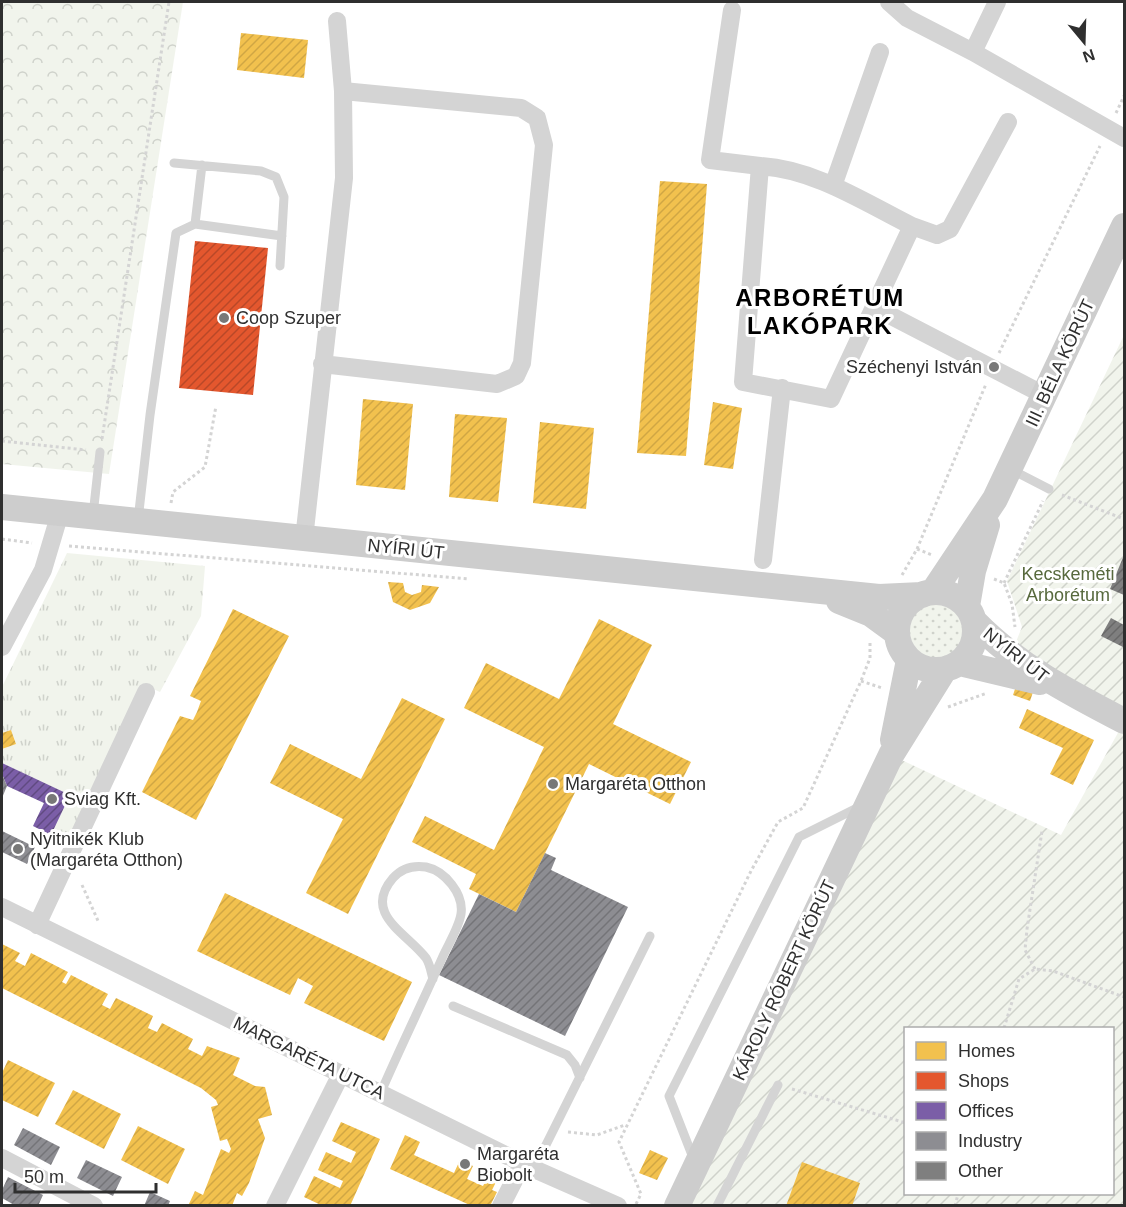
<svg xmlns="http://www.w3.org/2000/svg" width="1126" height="1207" font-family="Arial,sans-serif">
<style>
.grass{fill:url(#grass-dots)}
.forest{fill:url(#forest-crowns)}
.park{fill:url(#park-tufts)}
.garden{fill:url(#garden-furrows);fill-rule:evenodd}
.homes{fill:url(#homes-hatch)}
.shops{fill:url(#shops-hatch)}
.offices{fill:url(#offices-hatch)}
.industry{fill:url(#industry-hatch)}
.building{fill:url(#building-hatch)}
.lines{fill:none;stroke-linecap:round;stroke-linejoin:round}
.path{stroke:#d4d4d4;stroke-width:3;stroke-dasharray:3 3;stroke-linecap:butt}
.lane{stroke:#d4d4d4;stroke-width:9}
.street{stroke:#d4d4d4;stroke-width:18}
.secondary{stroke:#cdcdcd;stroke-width:26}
.poi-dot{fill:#787878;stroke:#fff;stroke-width:2}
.labels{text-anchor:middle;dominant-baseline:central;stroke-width:6;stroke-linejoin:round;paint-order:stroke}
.poi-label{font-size:18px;fill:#2f2f2f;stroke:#fff;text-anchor:start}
.street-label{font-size:18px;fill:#2f2f2f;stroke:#fff}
.park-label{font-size:18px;fill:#57693d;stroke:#fff}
.district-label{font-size:24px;font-weight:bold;letter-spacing:1.5px;fill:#000;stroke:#fff}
</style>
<defs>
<pattern id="grass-dots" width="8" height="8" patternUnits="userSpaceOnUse" patternTransform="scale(1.5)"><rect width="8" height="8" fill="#f1f4ec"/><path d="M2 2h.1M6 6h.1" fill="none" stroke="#cfd2cb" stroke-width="1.8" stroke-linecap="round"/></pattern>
<pattern id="forest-crowns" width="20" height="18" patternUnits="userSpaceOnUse" patternTransform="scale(1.5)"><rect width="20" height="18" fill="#f1f4ec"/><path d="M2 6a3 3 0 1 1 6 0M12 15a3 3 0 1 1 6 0" fill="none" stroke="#cfd2cb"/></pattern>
<pattern id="park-tufts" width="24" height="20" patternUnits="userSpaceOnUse" patternTransform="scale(1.5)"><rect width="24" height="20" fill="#f1f4ec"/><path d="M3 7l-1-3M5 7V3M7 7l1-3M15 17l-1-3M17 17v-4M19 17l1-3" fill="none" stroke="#cfd2cb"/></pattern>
<pattern id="garden-furrows" width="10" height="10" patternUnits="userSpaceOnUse" patternTransform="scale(1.5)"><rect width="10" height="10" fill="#f1f4ec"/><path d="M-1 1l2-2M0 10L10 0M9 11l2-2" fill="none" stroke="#cfd2cb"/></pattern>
<pattern id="homes-hatch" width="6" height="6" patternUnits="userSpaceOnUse" patternTransform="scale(1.5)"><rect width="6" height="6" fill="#f2c14e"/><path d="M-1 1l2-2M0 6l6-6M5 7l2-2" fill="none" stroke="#d0a644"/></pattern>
<pattern id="shops-hatch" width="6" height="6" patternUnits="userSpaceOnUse" patternTransform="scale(1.5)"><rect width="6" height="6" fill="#e4572e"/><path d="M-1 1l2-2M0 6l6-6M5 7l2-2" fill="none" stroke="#b94828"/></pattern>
<pattern id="offices-hatch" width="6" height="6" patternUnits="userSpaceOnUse" patternTransform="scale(1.5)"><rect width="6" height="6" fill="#7b5ea7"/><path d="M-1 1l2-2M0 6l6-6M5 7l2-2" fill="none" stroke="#604a81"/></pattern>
<pattern id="industry-hatch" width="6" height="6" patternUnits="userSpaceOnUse" patternTransform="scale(1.5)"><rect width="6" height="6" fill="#8d8d92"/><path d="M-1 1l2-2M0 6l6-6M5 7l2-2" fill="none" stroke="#747478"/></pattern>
<pattern id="building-hatch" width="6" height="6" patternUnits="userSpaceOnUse" patternTransform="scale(1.5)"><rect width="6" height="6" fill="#7f7f7f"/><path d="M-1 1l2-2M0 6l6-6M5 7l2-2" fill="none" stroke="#686868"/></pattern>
</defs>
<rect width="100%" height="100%" fill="#fff"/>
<path class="grass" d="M907 631a30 30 0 1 1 60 0a30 30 0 1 1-60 0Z"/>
<path class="forest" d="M 2,2 L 183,2 L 109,474 L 2,464 Z"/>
<path class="park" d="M 67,553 L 205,566 L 201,616 L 160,692 L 144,685 L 69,843 L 51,835 L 69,795 L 2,763 L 2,749 L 16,744 L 11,730 L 2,733 L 2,687 Z"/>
<path class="garden" d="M 1124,335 L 1124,714 L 1013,649 L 1022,627 L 1007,581 Z
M 1124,722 L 1124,1205 L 677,1206 L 891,755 L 1061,835 ZM 906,1028 L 1112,1028 L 1112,1194 L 906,1194 Z"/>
<path class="homes" d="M 241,33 L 308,40 L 304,78 L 237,70 Z
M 660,181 L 707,184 L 686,456 L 637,453 Z
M 363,399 L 413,404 L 405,490 L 356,485 Z
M 713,402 L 742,408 L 733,469 L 704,465 Z
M 455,414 L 507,418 L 498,502 L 449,497 Z
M 540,422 L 594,428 L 586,509 L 533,503 Z
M 388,582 L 403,583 L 405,592 L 412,595 L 421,592 L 422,585 L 439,587 L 430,603 L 410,610 L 393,602 Z
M 233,609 L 289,636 L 196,820 L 142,792 L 180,716 L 193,720 L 197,712 L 201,701 L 190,696 Z
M 599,619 L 652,645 L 613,724 L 691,762 L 670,804 L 589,764 L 516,912 L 469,889 L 476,874 L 412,842 L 425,816 L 494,850 L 544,747 L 464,708 L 486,663 L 559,699 Z
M 1016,686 L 1033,692 L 1030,701 L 1013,695 Z
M 402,698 L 445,719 L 348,914 L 306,893 L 343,819 L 270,783 L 290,744 L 361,779 Z
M 1027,709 L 1094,740 L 1073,785 L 1050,774 L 1063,748 L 1019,728 Z
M 11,730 L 16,744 L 2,749 L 2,733 Z
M 225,893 L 412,982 L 384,1041 L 304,1003 L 313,986 L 298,978 L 290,995 L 197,951 Z
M 2,944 L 20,953 L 15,961 L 25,966 L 31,953 L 68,972 L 62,982 L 66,984 L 71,975 L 108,994 L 102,1005 L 110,1009 L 116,998 L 153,1016 L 148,1028 L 157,1032 L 162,1023 L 193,1039 L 188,1049 L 202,1056 L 207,1046 L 240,1058 L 233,1075 L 255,1086 L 265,1087 L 272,1115 L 258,1119 L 265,1138 L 249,1183 L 242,1196 L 237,1193 L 232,1206 L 188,1206 L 195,1191 L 203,1195 L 221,1149 L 229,1153 L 231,1149 L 227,1139 L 220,1141 L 211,1107 L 218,1105 L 216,1100 L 201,1088 L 2,988 Z
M 8,1060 L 55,1083 L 38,1117 L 2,1100 L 2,1073 Z
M 73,1090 L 121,1114 L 104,1149 L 55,1124 Z
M 341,1122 L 380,1139 L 350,1206 L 323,1206 L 304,1197 L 314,1176 L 340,1188 L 343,1181 L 318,1170 L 326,1152 L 351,1163 L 356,1152 L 332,1141 Z
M 138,1126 L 185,1149 L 168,1184 L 121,1160 Z
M 405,1135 L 420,1142 L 414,1155 L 454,1173 L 460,1160 L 473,1166 L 467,1179 L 483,1186 L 489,1174 L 498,1178 L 492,1190 L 497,1192 L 490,1206 L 472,1206 L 390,1169 Z
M 650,1150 L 668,1158 L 657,1180 L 639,1173 Z
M 802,1162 L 860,1183 L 852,1206 L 786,1206 Z"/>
<path class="shops" d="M 195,241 L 268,248 L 253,395 L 179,388 Z"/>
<path class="offices" d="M 2,763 L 70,795 L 51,835 L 33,826 L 44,803 L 7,786 L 2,774 Z"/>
<path class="industry" d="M 2,774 L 7,786 L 2,798 Z
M 2,831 L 35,847 L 27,864 L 2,852 Z
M 545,853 L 556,858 L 551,870 L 628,907 L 565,1036 L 439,975 L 479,894 L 516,912 Z
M 23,1128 L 60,1147 L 51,1165 L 14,1145 Z
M 86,1160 L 122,1177 L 113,1196 L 77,1178 Z
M 8,1177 L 43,1195 L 38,1206 L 16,1206 L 2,1198 L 2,1190 Z
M 150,1192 L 170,1201 L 168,1206 L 144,1206 Z"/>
<path class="building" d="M 1124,555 L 1124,595 L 1110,589 Z
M 1111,618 L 1124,625 L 1123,647 L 1101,636 Z"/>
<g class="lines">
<path class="path" d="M 1116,113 L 1124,96
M 999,353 L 1100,146
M 102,439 L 169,2
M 2,441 L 86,450
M 1062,495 L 1124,519
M 171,503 L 173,492 L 205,467 L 216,406
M 2,539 L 32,543
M 69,546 L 469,579
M 917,549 L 932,555
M 902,575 L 917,549 L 986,384
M 994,579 L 1004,583 L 1012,604 L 1015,627
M 1004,583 L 1043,501
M 861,681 L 882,688
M 948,707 L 987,693
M 82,885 L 99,923
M 1035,969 L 1025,950 L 1027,929 L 1042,831
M 1004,1028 L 1019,979 L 1035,969 L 1053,971 L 1124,997
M 792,1089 L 906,1123
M 568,1132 L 597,1135 L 625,1125
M 636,1204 L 641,1194 L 619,1142 L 751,871 L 778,822 L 803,808 L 861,681 L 870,658 L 870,641
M 955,1206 L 958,1194"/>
<path class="lane" d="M 174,163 L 261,171 L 276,177 L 284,197 L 280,266
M 195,224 L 282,236
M 1012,470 L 1049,489
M 93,515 L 100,452
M 138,520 L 150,415 L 176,233 L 195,224 L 202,165
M 453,1006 L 567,1055 L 575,1065 L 580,1078
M 381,1092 C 401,1046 423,1001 443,956 C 449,943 459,927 461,914 C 464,894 445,871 426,867 C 413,865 402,868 393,878 C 362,914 407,933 426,958 C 430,964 431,972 433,979
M 694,1160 L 669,1096 L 799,837 L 861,806
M 534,1169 L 650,936
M 717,1206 L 778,1085"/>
<path class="street" d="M 889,2 L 907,18 L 973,52 L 1124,138
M 732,10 L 710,160 L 760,166
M 973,52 L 997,2
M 833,186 L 880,52
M 912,226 L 937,235 L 950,229 L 1008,122
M 874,307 L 912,226 C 864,202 814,169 760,166 L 743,382 L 831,399 L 874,307 L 1044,395
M 322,364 L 497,384 L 516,376 L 522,363 L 544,145 L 537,118 L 521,108 L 343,91
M 304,539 L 344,178 L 343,91 L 337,21
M 763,560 L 782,388
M 2,647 L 43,570 L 60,513
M 2,907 L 534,1169 L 618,1206
M 37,925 L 146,692
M 2,1158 L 94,1206
M 275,1206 L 341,1074
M 501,1206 L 523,1163"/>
<path class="secondary" d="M 2,507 L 879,597 L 922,595
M897 631a39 39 0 1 1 78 0a39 39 0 1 1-78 0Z
M 933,592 L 995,499 L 1124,226
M 839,601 L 871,614 L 897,633
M 967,606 L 973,571 L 987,525
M 975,622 C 1018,666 1070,693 1124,721
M 960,663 L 1040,682
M 893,740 L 909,660
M 677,1206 L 891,755 L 944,670"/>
</g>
<g class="poi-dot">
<circle cx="224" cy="318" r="6"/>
<circle cx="994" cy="367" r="6"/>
<circle cx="553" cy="784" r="6"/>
<circle cx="52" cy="799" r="6"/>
<circle cx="18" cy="849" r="6"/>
<circle cx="465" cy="1164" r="6"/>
</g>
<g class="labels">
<g class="poi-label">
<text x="236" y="318">Coop Szuper</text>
<text x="982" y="367" text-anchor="end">Széchenyi István</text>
<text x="565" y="784">Margaréta Otthon</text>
<text x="64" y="799">Sviag Kft.</text>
<text x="30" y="839">Nyitnikék Klub<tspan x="30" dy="21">(Margaréta Otthon)</tspan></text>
<text x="477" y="1154">Margaréta<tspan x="477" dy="21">Biobolt</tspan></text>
</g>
<g class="street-label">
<text transform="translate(1060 363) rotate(-65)">III. BÉLA KÖRÚT</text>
<text transform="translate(406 549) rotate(6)">NYÍRI ÚT</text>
<text transform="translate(1016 655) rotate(38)">NYÍRI ÚT</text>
<text transform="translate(784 980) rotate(-65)">KÁROLY RÓBERT KÖRÚT</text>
<text transform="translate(309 1058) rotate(26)">MARGARÉTA UTCA</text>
</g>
<g class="park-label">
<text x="1068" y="574">Kecskeméti<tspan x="1068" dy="21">Arborétum</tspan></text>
</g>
<g class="district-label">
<text x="820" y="297">ARBORÉTUM<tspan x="820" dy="28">LAKÓPARK</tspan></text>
</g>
</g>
<rect width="1126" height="1207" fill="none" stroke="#2f2f2f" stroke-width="6"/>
<rect x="904" y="1027" width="210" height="168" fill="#ffffff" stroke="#acacac" stroke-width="1.5"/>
<rect x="916" y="1042" width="30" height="18" fill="#f2c14e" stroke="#acacac" stroke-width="1.5"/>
<text x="958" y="1057" font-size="18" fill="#2f2f2f">Homes</text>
<rect x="916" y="1072" width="30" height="18" fill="#e4572e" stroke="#acacac" stroke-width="1.5"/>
<text x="958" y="1087" font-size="18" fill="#2f2f2f">Shops</text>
<rect x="916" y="1102" width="30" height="18" fill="#7b5ea7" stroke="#acacac" stroke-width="1.5"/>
<text x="958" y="1117" font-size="18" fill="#2f2f2f">Offices</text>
<rect x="916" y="1132" width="30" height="18" fill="#8d8d92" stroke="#acacac" stroke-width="1.5"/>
<text x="958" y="1147" font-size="18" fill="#2f2f2f">Industry</text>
<rect x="916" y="1162" width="30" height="18" fill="#7f7f7f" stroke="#acacac" stroke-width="1.5"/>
<text x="958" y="1177" font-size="18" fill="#2f2f2f">Other</text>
<g transform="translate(1084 42) rotate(161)" stroke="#ffffff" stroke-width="4.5" paint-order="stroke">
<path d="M0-4.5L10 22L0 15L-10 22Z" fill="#2f2f2f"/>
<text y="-9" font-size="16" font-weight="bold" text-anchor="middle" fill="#2f2f2f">N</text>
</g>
<path d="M15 1183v9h141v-9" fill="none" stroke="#2f2f2f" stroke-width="3"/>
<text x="24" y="1183" font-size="18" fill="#2f2f2f" stroke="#ffffff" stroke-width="4.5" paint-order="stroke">50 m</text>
</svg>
